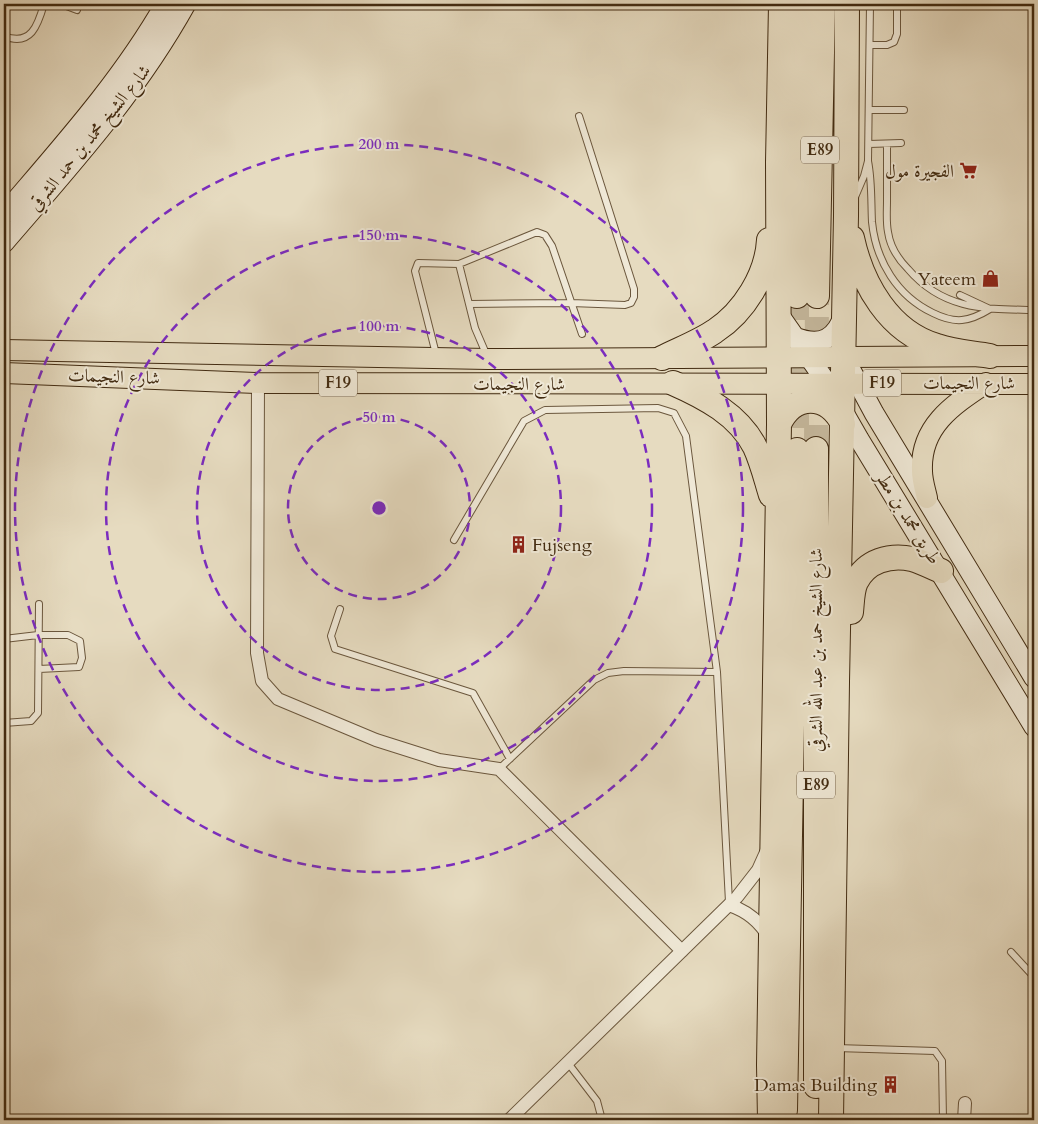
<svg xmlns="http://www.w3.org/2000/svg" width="1038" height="1124" font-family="Cardo,Amiri,serif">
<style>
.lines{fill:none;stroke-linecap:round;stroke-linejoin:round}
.highway-tunnel{stroke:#c5b89d;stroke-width:24;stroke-dasharray:24 12;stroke-linecap:butt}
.lane-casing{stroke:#6b573d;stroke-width:8}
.street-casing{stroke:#6b573d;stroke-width:14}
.secondary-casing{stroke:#422b11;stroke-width:21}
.primary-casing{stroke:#422b11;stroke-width:22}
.highway-casing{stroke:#422b11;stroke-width:26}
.lane{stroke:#efe8d6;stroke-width:6}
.street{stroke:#efe8d6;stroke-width:12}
.secondary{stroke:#efe8d6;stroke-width:19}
.primary{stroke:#e6dbc0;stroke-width:20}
.highway{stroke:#e6dbc0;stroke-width:24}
.ring{fill:none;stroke:#7b2cbf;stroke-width:2.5;stroke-dasharray:9 6}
.labels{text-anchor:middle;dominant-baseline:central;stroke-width:4;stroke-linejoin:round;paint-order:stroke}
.shield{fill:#efe8d6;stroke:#76644c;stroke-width:1}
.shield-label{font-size:16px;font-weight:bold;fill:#422b11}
.street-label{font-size:18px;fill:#422b11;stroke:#efe8d6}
.poi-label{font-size:18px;fill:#422b11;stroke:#efe8d6;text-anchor:end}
.centre{fill:#7b2cbf;stroke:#efe8d6;stroke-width:2.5}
.ring-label{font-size:15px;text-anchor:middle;font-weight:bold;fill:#7b2cbf;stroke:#efe8d6;stroke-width:4;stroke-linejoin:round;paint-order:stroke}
</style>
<rect width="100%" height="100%" fill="#e6dbc0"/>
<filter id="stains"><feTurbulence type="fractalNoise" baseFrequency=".004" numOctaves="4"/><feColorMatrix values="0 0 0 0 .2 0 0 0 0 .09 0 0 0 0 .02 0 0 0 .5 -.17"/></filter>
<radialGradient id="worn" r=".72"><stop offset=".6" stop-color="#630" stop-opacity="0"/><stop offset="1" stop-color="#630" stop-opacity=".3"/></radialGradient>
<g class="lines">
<path class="highway-tunnel" d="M 797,296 L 797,450
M 816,449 L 817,296"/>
<defs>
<path id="lane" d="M 61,4 L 77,10
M 4,36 C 31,47 38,25 44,4
M 870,45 L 887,45 L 894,42 L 897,34 L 897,4
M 869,110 L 904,110
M 869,144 L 901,143
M 887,144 C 887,163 887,182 887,201 C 887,211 886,222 888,232 C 890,246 898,259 908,269 C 943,310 984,309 1034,310
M 868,161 C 872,181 871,202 872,222 C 876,261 897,296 933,313 C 955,324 969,322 990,309 L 960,295
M 855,197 L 864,176 L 868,161 L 870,4
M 459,264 L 475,328 L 487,356
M 470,304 L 571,303 L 625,305 L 631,303 L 634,297 L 634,289 L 579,116
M 436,354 L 415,271 L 418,263 L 459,264 L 537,232 L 545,235 L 552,246 L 582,334
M 454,540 L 524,421 L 545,410 L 658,408 L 674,413 L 686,436 L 717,672 L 729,902
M 340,609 L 331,636 L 335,649 L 473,693 L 510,759
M 4,639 L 38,635 L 68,635 L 80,641 L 82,658 L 79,667 L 39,669
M 4,723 L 31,721 L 38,713 L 39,604
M 499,769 L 594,680 L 608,673 L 624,671 L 717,672
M 1011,952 L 1034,977
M 836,1048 L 935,1051 L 942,1061 L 943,1120
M 568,1063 L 597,1101 L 602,1120"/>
<path id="street" d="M 258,383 L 257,653 L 262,681 L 278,699 L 376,740 L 439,760 L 499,769 L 682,951
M 729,905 C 747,911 760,921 769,938
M 509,1120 L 737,897 L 758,870 L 767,850
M 964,1120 L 965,1103"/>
<path id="secondary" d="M 4,214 C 61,147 121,81 165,4
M 4,243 C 71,165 136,94 186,4
M 778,313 L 827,383 L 859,439 L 1034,727
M 795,337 C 821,347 836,339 844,314
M 852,372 L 874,413 L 1034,678"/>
<path id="primary" d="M 4,350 L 488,359 L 1034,356
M 4,373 L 258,383 L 1034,384
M 927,498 C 925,489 922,480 922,471 C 920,426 953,405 986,383"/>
<path id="highway" d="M 852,238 C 862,284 889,332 937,346 C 953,352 973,353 990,356
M 797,296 L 800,4
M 817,296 L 823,4
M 662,358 C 680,349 699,342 715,331 C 744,312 767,275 769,240
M 673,383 C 705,397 739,415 755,447 C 762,462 766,479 771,495
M 779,424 C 794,393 827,393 843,424
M 851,612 C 852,603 852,590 856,582 C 866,561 890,554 912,559 C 922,562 932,567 941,571
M 816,1086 L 816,449
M 785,1110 L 797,450
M 770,1120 L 769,1065 L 779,424 L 778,162 L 781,4
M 831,1120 L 837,682 L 846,216 L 847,4"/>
</defs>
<use href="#lane" class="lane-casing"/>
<use href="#street" class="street-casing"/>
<use href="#secondary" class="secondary-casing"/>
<use href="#primary" class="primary-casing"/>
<use href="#highway" class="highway-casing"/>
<use href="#lane" class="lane"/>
<use href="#street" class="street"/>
<use href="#secondary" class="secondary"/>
<use href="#primary" class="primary"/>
<use href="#highway" class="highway"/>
</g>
<g class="ring">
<circle cx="379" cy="508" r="91"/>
<circle cx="379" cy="508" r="182"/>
<circle cx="379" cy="508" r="273"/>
<circle cx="379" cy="508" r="364"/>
</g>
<defs>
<symbol id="supermarket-bare" viewBox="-9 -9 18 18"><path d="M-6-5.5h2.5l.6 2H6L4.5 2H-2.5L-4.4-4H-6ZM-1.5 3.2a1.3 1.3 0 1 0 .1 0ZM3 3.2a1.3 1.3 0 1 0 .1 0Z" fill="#8f2418" stroke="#efe8d6" stroke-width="2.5" paint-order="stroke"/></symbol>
<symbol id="shop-bare" viewBox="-9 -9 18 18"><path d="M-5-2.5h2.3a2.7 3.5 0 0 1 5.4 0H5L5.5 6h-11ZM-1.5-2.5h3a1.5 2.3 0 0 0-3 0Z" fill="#8f2418" stroke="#efe8d6" stroke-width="2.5" paint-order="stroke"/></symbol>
<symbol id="building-bare" viewBox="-9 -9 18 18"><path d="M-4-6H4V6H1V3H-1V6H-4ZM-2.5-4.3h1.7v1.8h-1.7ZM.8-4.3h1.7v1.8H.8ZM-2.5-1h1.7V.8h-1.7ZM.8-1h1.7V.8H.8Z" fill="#8f2418" stroke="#efe8d6" stroke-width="2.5" paint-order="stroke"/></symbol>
</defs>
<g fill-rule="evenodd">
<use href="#supermarket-bare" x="956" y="158" width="25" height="25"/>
<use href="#shop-bare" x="978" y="266" width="25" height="25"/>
<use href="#building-bare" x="506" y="532" width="25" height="25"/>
<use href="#building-bare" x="878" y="1072" width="25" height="25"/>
</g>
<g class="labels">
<g class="shield">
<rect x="801" y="136.5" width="38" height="27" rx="4"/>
<rect x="319" y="369.5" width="38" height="27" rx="4"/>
<rect x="863" y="369.5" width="38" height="27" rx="4"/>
<rect x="797" y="771.5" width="38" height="27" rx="4"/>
</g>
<g class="shield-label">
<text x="820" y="150">E89</text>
<text x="338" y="383">F19</text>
<text x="882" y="383">F19</text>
<text x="816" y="785">E89</text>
</g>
<g class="street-label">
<text transform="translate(90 138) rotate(-51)">شارع الشيخ محمد بن حمد الشرقي</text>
<text transform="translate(114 377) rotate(2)">شارع النجيمات</text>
<text x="969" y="383">شارع النجيمات</text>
<text x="519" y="384">شارع النجيمات</text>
<text transform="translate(908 518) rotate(58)">طريق محمد بن مطر</text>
<text transform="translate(816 650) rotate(-90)">شارع الشيخ حمد بن عبد الله الشرقي</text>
</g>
<g class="poi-label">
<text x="954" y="171">الفجيرة مول</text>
<text x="976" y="279">Yateem</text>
<text x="532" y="545" text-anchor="start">Fujseng</text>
<text x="877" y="1085">Damas Building</text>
</g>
</g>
<circle cx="379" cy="508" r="8" class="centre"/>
<g class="ring-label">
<text x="379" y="149">200 m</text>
<text x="379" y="240">150 m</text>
<text x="379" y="331">100 m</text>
<text x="379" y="422">50 m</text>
</g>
<rect width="1038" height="1124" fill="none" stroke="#e6dbc0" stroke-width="20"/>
<rect x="5" y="5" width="1028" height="1114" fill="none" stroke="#422b11" stroke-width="2.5"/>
<rect x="10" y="10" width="1018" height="1104" fill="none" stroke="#422b11"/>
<rect width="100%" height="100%" filter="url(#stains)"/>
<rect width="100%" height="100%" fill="url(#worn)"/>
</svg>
